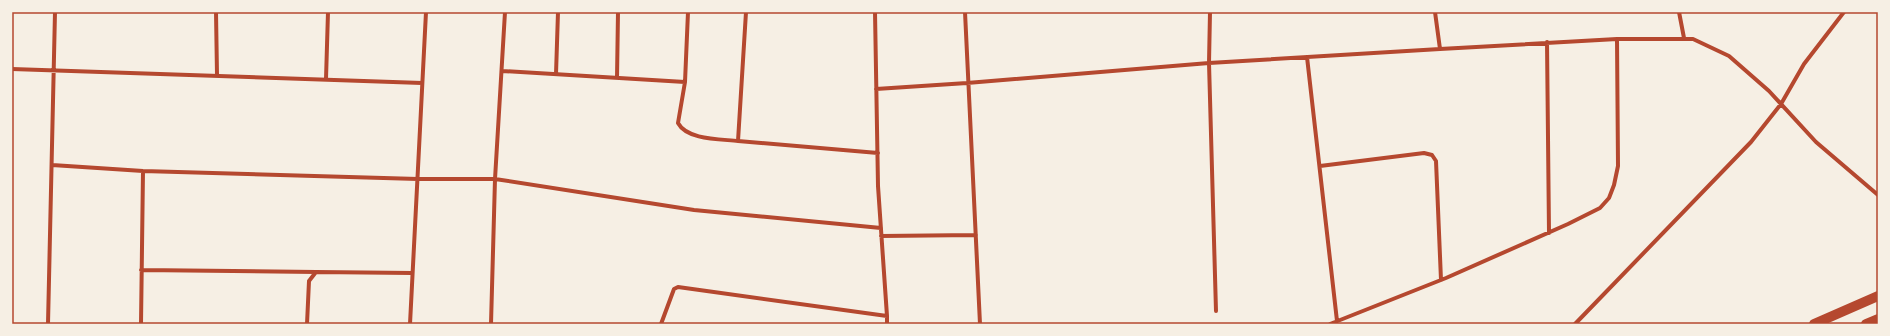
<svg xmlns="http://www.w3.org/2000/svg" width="1890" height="336" font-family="'PT Sans Narrow',sans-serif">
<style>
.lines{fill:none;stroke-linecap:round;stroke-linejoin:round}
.minor{stroke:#b5482f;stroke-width:4}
.primary{stroke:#b5482f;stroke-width:10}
.neatline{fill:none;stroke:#b5482f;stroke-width:1.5}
</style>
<rect width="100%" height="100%" fill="#f6efe4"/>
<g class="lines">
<path class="minor" d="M 216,12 L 217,75
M 746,12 L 738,141 L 878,153
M 875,12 L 878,186 L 887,316
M 965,12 L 980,324
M 1210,12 L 1209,63 L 1216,311
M 1435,12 L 1440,49
M 1679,12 L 1684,38
M 1547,42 L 1549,233
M 1307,57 L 1337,321
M 12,69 L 422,83
M 502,71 L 685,82 L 688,12
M 556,74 L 558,12
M 617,78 L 618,12
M 326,79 L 328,12
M 685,82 L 678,123 C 687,140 720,139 738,141
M 876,89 L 967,83 L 1209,63 L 1440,49 L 1617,39 L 1693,39 L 1729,56 L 1769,91 L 1816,142 L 1878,195
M 52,165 L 143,171 L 418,179 L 495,179 L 694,210 L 881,228
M 1320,166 L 1424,153 L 1432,155 L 1436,161 L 1441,280
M 881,236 L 976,235
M 141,270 L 316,272
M 48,324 L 55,12
M 141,324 L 143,171
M 307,324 L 309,281 L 316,272 L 412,273
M 410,324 L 426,12
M 491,324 L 495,179 L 505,12
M 661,324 L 674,289 L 678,287 L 887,316 L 887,324
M 1330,324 L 1446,278 L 1568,224 L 1600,208 L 1609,198 L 1614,185 L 1618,166 L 1617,39
M 1575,324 L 1751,142 L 1781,104 L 1804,64 L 1844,12"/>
<path class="primary" d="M 1814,324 L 1878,296
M 1866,324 L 1878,319"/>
</g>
<rect width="1890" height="336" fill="none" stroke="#f6efe4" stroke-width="26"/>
<rect x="13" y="13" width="1864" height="310" class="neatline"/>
</svg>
